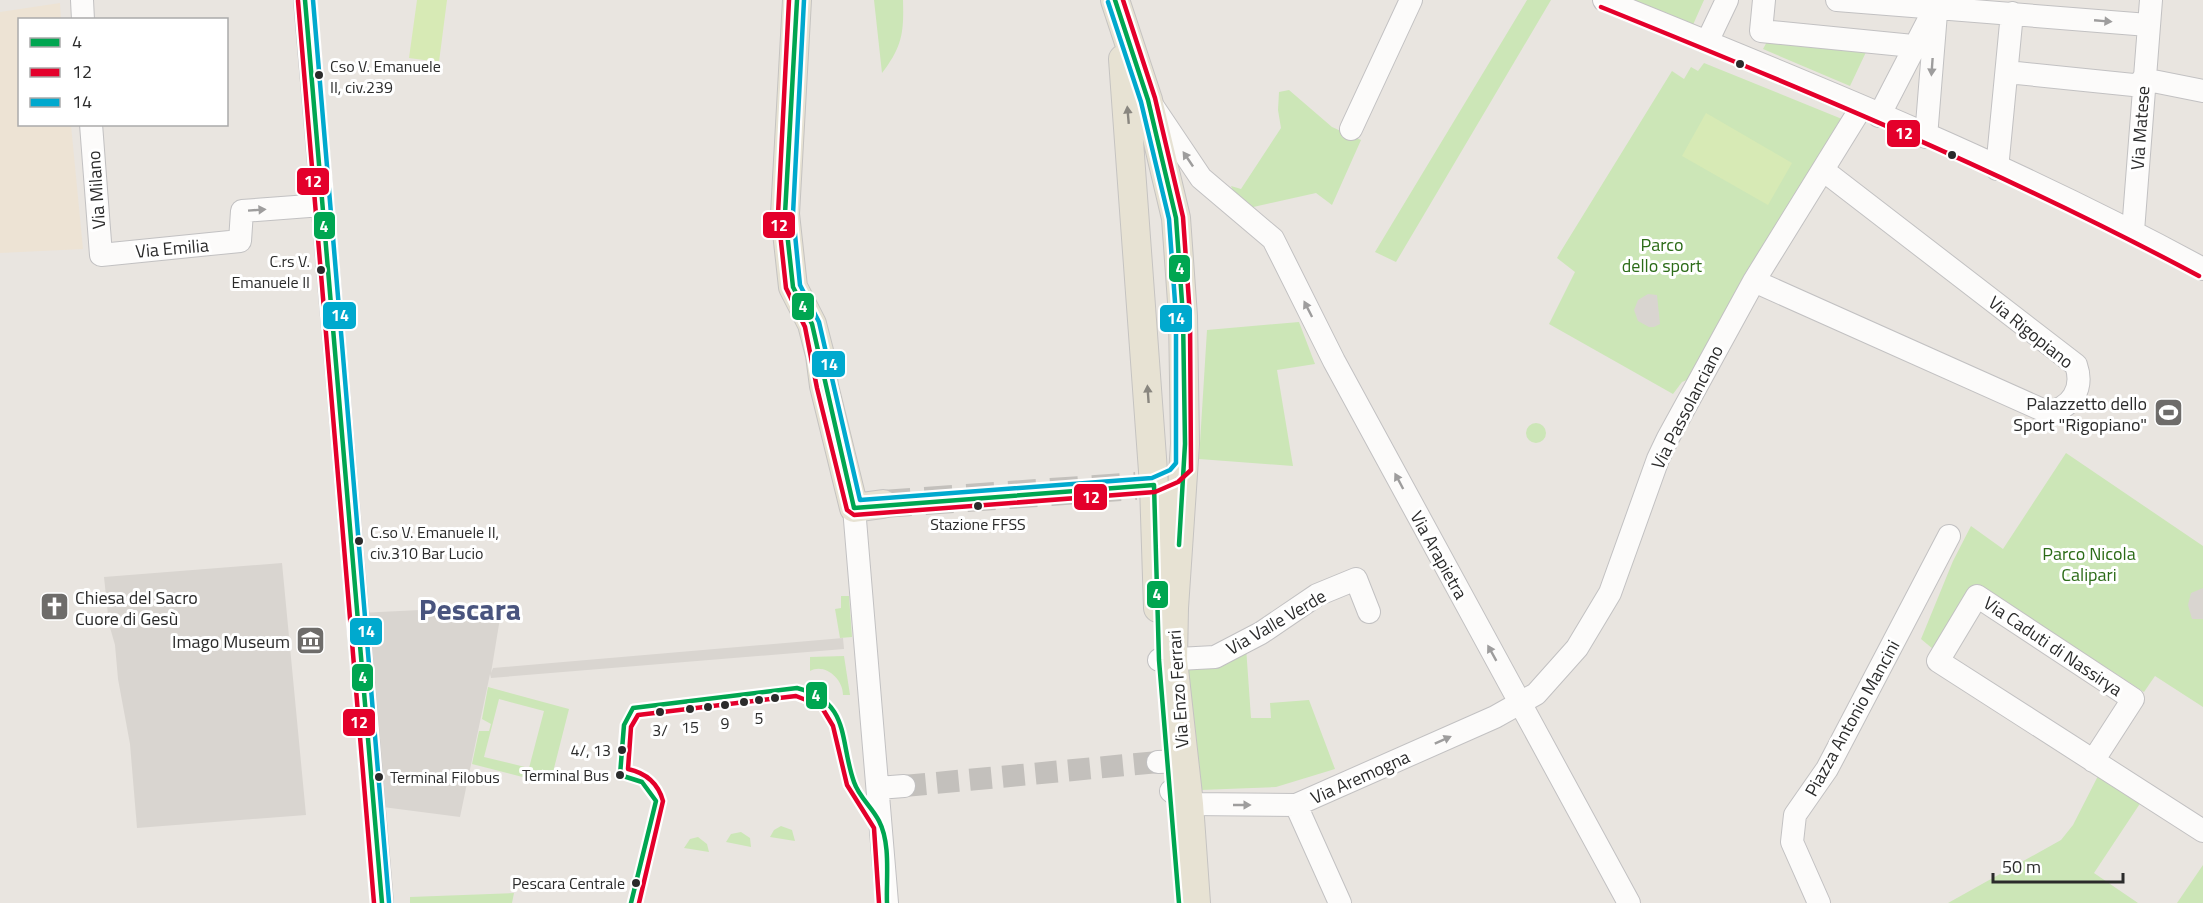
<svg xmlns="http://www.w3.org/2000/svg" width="2203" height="903" font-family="'Titillium Web',sans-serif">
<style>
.education{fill:#ede3d4}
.green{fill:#cce6b7;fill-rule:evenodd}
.pitch{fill:#d7eab5}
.plaza{fill:#d9d5d0}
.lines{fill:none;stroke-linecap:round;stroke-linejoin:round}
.minor-tunnel{stroke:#c3c0bc;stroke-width:22;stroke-dasharray:22 11;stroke-linecap:butt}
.major-tunnel{stroke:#c3c0bc;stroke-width:28;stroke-dasharray:28 14;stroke-linecap:butt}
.minor-casing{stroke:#c2c1c2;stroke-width:24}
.major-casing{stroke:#c5c3c1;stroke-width:30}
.minor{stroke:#fcfbfa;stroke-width:22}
.major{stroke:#e7e2d3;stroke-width:28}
.bus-1-casing{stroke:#fff;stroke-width:9}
.bus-2-casing{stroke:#fff;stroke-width:9}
.bus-3-casing{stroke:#fff;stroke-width:9}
.bus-1{stroke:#00a651;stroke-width:4.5}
.bus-2{stroke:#e4002b;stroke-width:4.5}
.bus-3{stroke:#00a9ce;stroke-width:4.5}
.oneway{fill:#9e9d9d}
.oneway2{fill:#89867f}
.bus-dot{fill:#2b2b2b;stroke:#fff;stroke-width:2}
.labels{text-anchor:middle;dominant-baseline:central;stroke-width:6;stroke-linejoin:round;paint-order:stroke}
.bus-label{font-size:16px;fill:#2b2b2b;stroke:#fff}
.street-label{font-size:18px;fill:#2b2b2b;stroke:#fff}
.park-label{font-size:18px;fill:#2b6b17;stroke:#fff}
.poi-label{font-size:18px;fill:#2b2b2b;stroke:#fff;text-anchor:end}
.town-label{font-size:30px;font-weight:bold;fill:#49547e;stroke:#fff}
.line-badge{stroke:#fff;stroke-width:2}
.badge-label{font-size:16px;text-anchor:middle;font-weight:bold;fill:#fff}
</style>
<rect width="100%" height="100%" fill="#e9e5e0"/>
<path class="education" d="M 60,3 L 61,19 L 20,20 L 20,124 L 71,125 L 83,249 L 0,253 L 0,12 Z"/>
<path class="green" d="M 874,0 L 903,0 C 904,33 902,47 882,73 Z
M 1527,0 L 1551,0 L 1396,262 L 1375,252 Z
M 1628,0 L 1704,0 L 1692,27 Z
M 1769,38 L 1867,50 L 1850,86 L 1763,49 Z
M 1704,63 L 1842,119 L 1692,378 L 1682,382 L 1673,394 L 1549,324 L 1575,272 L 1557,258 L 1561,251 L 1672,71 L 1684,79 L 1691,67 L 1698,71 Z
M 1289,90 L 1332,127 L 1361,140 L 1332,205 L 1316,193 L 1249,208 L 1234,193 L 1231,186 L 1241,189 L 1281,128 L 1278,110 L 1279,92 Z
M 1299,322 L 1315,364 L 1277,370 L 1293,466 L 1199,459 L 1207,330 Z
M1526 433a10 10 0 1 1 20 0a10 10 0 1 1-20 0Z
M 2066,453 L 2203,546 L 2203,707 L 2155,676 L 2144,692 L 1977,584 L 1933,649 L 1921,639 L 1953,561 L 1971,526 L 2003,549 Z
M 841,596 L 849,596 L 852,637 L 840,638 L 835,609 L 841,608 Z
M 1246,647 L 1251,718 L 1271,718 L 1270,703 L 1309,700 L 1335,769 L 1276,787 L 1200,790 L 1185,665 Z
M 844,656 L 850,695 L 843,695 C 843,679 825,663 810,671 L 810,657 Z
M 488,687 L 569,709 L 550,784 L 472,764 L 479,731 L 489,731 L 491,724 L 482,719 ZM 499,699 L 544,711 L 529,768 L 484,757 Z
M 2098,776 L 2141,802 L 2094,873 L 2138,903 L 1948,903 L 2061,840 L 2073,825 Z
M 781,826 L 792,830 L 795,841 L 770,837 L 774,830 Z
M 741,832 L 750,838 L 751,847 L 726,842 L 731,834 Z
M 698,837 L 707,844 L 709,852 L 684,848 L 690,839 Z
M 2203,865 L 2203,903 L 2177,903 Z
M 514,893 L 512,903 L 410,903 L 410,897 Z"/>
<path class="pitch" d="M 417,0 L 447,0 L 439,62 L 409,58 Z
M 1706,113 L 1792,163 L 1768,205 L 1682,156 Z"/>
<path class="plaza" d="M 1648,294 L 1657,295 L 1660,324 L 1654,327 L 1649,327 L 1638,321 L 1634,310 L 1638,300 Z
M 282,563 L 306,815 L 137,828 L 130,744 L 118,679 L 115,645 L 109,624 L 104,577 Z
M 2203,588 L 2203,619 L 2192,619 L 2188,605 L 2191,593 Z
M 502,606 L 491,673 L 493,668 L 843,638 L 844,649 L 491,678 L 490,674 L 460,817 L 375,806 L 359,613 Z"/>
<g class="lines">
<path class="minor-tunnel" d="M 904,786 L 1158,762"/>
<path class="major-tunnel" d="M 883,504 L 1136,486"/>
<defs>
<path id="minor" d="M 82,0 L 83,20
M 305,0 L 382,903
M 1604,0 C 1806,82 2011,164 2203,269
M 1764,0 L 1761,31 L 1913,46
M 1837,0 L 2148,25
M 1707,42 L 1727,0
M 2007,72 L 2143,86
M 2143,79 L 2203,91
M 1154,108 L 1201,178 L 1273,239 L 1334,361 L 1629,903
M 1879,116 L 1939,0
M 91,124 L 101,255 L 240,241 L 242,211 L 322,205
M 1351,129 L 1411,0
M 1926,137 L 1936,13
M 1997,169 L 2012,13
M 2133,231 L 2151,0
M 1754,281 L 2047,412 C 2072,409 2084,388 2076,365 L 1823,170
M 854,508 L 887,903
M 1159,660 L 1215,657 L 1261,633 L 1317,595 L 1356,579 L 1369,612
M 2093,761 L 2133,699 L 1977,596 L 1938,661 L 2203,831
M 1158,762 L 1184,761
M 878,788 L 904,786
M 1171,791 L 1189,804 L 1296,805 L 1495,717 L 1536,694 L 1577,648 L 1610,593 L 1658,459 L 1668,438 L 1754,281 L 1861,108
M 1296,805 L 1340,903
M 1819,903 L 1792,842 L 1795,815 L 1827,769 L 1949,536"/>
<path id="major" d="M 797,0 L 785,214 L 793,287 L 812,324 L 820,355 L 824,386 L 854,508 L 883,504
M 1115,0 L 1148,100 L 1176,218 L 1183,316 L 1185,444 L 1174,608 L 1173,660 L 1189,804 L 1196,903
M 1123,59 L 1154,485 L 1158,608"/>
</defs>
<use href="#minor" class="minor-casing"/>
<use href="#major" class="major-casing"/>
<use href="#minor" class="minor"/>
<use href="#major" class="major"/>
<defs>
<path id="bus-1" d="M 305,0 L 382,903
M 797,0 L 785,214 L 793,287 L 812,324 L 854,508 L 1154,485 L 1159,660 L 1179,903
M 1115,0 L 1148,100 L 1176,218 L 1183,316 L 1185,444 L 1179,545
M 631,903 L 656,801 L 642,782 L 620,775 L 624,725 L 633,708 L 797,688 C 851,702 839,740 854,782 C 859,797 872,807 879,821 C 891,844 886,878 887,903"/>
<path id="bus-2" d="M 789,0 L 778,214 L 786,288 L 805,327 L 817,388 L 847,510 L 854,515 L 1155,492 L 1178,482 L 1191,470 L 1190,316 L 1183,217 L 1155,98 L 1123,0
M 298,1 L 374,903
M 1601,7 C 1804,89 2006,173 2199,276
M 639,903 L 663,801 C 658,783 646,773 628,769 L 631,727 L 638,715 L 796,696 L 821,706 L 833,726 L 847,785 L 874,828 L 879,903"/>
<path id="bus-3" d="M 313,0 L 389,902
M 804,0 L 793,214 L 800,285 L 819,322 L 860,500 L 1152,478 L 1170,470 L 1176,463 L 1176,316 L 1169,219 L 1141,102 L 1108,2"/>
</defs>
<use href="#bus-1" class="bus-1-casing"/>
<use href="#bus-2" class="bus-2-casing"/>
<use href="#bus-3" class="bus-3-casing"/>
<use href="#bus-1" class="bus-1"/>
<use href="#bus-2" class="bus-2"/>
<use href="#bus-3" class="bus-3"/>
</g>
<defs><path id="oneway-solid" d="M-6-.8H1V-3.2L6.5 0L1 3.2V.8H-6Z" transform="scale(1.5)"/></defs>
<g class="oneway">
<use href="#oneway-solid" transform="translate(2103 21) rotate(5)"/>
<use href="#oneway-solid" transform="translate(1932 67) rotate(94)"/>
<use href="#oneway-solid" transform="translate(1188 159) rotate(-124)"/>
<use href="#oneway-solid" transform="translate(257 210) rotate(-4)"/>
<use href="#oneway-solid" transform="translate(1308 309) rotate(-117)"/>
<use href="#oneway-solid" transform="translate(1399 481) rotate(-118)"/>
<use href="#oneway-solid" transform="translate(1492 653) rotate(-119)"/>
<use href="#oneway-solid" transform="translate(1443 740) rotate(-24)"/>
<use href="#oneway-solid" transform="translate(1242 805)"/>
</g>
<g class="oneway2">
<use href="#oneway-solid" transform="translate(1128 115) rotate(-95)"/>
<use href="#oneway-solid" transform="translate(1148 394) rotate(-94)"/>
</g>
<defs>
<symbol id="stadium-square" viewBox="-11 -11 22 22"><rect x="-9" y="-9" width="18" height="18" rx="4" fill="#6e6c6a" stroke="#fff"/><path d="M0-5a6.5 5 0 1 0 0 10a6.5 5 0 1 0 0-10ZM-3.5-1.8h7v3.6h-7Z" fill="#fff"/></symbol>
<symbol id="church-square" viewBox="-11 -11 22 22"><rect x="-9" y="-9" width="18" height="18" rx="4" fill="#6e6c6a" stroke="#fff"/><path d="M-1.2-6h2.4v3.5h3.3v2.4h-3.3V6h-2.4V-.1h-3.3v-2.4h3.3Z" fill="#fff"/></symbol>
<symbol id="museum-square" viewBox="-11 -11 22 22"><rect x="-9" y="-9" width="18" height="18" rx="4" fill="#6e6c6a" stroke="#fff"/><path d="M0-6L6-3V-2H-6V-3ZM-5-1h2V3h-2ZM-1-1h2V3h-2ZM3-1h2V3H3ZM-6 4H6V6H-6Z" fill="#fff"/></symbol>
</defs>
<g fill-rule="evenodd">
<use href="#stadium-square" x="2152" y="396" width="33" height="33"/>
<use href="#church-square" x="38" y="590" width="33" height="33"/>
<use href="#museum-square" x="294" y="624" width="33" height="33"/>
</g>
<g class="bus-dot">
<circle cx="1740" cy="64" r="5"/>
<circle cx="319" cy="75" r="5"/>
<circle cx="1952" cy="155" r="5"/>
<circle cx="321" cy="270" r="5"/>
<circle cx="978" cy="506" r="5"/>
<circle cx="359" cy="541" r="5"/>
<circle cx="775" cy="698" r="5"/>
<circle cx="759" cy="700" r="5"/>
<circle cx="744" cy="702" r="5"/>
<circle cx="725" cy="705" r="5"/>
<circle cx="708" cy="707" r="5"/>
<circle cx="690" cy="709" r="5"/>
<circle cx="660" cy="712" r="5"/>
<circle cx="622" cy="750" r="5"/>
<circle cx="620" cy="775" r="5"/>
<circle cx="379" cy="777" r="5"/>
<circle cx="636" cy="883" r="5"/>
</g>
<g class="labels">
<g class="bus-label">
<text x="330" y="66" text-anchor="start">Cso V. Emanuele<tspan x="330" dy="21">II, civ.239</tspan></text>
<text x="310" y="261" text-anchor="end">C.rs V.<tspan x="310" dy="21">Emanuele II</tspan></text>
<text x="978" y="524">Stazione FFSS</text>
<text x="370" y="532" text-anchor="start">C.so V. Emanuele II,<tspan x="370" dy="21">civ.310 Bar Lucio</tspan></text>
<text x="759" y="718">5</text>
<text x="725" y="723">9</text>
<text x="690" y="727">15</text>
<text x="660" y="730">3/</text>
<text x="611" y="750" text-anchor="end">4/, 13</text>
<text x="609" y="775" text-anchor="end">Terminal Bus</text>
<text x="390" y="777" text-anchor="start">Terminal Filobus</text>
<text x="625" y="883" text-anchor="end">Pescara Centrale</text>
</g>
<g class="street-label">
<text transform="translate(2140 128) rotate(-86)">Via Matese</text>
<text transform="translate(96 190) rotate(-94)">Via Milano</text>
<text transform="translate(172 248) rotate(-5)">Via Emilia</text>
<text transform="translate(2031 332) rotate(39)">Via Rigopiano</text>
<text transform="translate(1687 407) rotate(-63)">Via Passolanciano</text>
<text transform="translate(1439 555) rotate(61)">Via Arapietra</text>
<text transform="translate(1276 622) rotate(-30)">Via Valle Verde</text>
<text transform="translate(2053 646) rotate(34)">Via Caduti di Nassirya</text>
<text transform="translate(1178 689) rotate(-94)">Via Enzo Ferrari</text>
<text transform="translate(1852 718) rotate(-61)">Piazza Antonio Mancini</text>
<text transform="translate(1360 777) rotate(-24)">Via Aremogna</text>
</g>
<g class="park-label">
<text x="1662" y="244">Parco<tspan x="1662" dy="21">dello sport</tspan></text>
<text x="2089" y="553">Parco Nicola<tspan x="2089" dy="21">Calipari</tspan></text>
</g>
<g class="poi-label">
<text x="2147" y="403">Palazzetto dello<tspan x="2147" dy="21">Sport "Rigopiano"</tspan></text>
<text x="75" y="597" text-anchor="start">Chiesa del Sacro<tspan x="75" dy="21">Cuore di Gesù</tspan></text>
<text x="290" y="641">Imago Museum</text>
</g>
<g class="town-label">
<text x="470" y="609">Pescara</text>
</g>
</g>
<g class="line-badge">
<rect x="1886" y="119" width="35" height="29" rx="6" fill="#e4002b"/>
<rect x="296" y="167" width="34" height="29" rx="6" fill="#e4002b"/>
<rect x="762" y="211" width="34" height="28" rx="6" fill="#e4002b"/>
<rect x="313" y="211" width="23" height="29" rx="6" fill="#00a651"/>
<rect x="1168" y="254" width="23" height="29" rx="6" fill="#00a651"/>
<rect x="791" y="292" width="24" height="29" rx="6" fill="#00a651"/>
<rect x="322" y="301" width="35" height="29" rx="6" fill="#00a9ce"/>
<rect x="1159" y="304" width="34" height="29" rx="6" fill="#00a9ce"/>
<rect x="811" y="350" width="35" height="28" rx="6" fill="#00a9ce"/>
<rect x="1073" y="483" width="35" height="28" rx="6" fill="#e4002b"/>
<rect x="1146" y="580" width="23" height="29" rx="6" fill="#00a651"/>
<rect x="349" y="617" width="34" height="29" rx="6" fill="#00a9ce"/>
<rect x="351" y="663" width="23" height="29" rx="6" fill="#00a651"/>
<rect x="805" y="681" width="23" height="29" rx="6" fill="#00a651"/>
<rect x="342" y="708" width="34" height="29" rx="6" fill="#e4002b"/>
</g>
<g class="badge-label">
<text x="1904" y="139">12</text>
<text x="313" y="187">12</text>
<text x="779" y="231">12</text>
<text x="324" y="232">4</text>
<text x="1180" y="274">4</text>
<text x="803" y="312">4</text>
<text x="340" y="321">14</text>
<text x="1176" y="324">14</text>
<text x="829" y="370">14</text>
<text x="1091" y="503">12</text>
<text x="1157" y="600">4</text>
<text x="366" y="637">14</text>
<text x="363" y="683">4</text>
<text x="816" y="701">4</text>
<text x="359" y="728">12</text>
</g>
<rect x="18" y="18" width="210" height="108" fill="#ffffff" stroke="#aaaaaa" stroke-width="1.5"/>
<rect x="30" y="38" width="30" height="9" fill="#00a651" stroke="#aaaaaa" stroke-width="1.5"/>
<text x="72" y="48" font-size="18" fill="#2b2b2b">4</text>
<rect x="30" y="68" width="30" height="9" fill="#e4002b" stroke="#aaaaaa" stroke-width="1.5"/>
<text x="72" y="78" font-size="18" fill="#2b2b2b">12</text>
<rect x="30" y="98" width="30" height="9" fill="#00a9ce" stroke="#aaaaaa" stroke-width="1.5"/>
<text x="72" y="108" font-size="18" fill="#2b2b2b">14</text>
<path d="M1993 873v9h130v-9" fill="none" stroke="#2b2b2b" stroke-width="3"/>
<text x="2002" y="873" font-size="18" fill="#2b2b2b" stroke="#ffffff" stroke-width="4.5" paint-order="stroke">50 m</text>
</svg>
